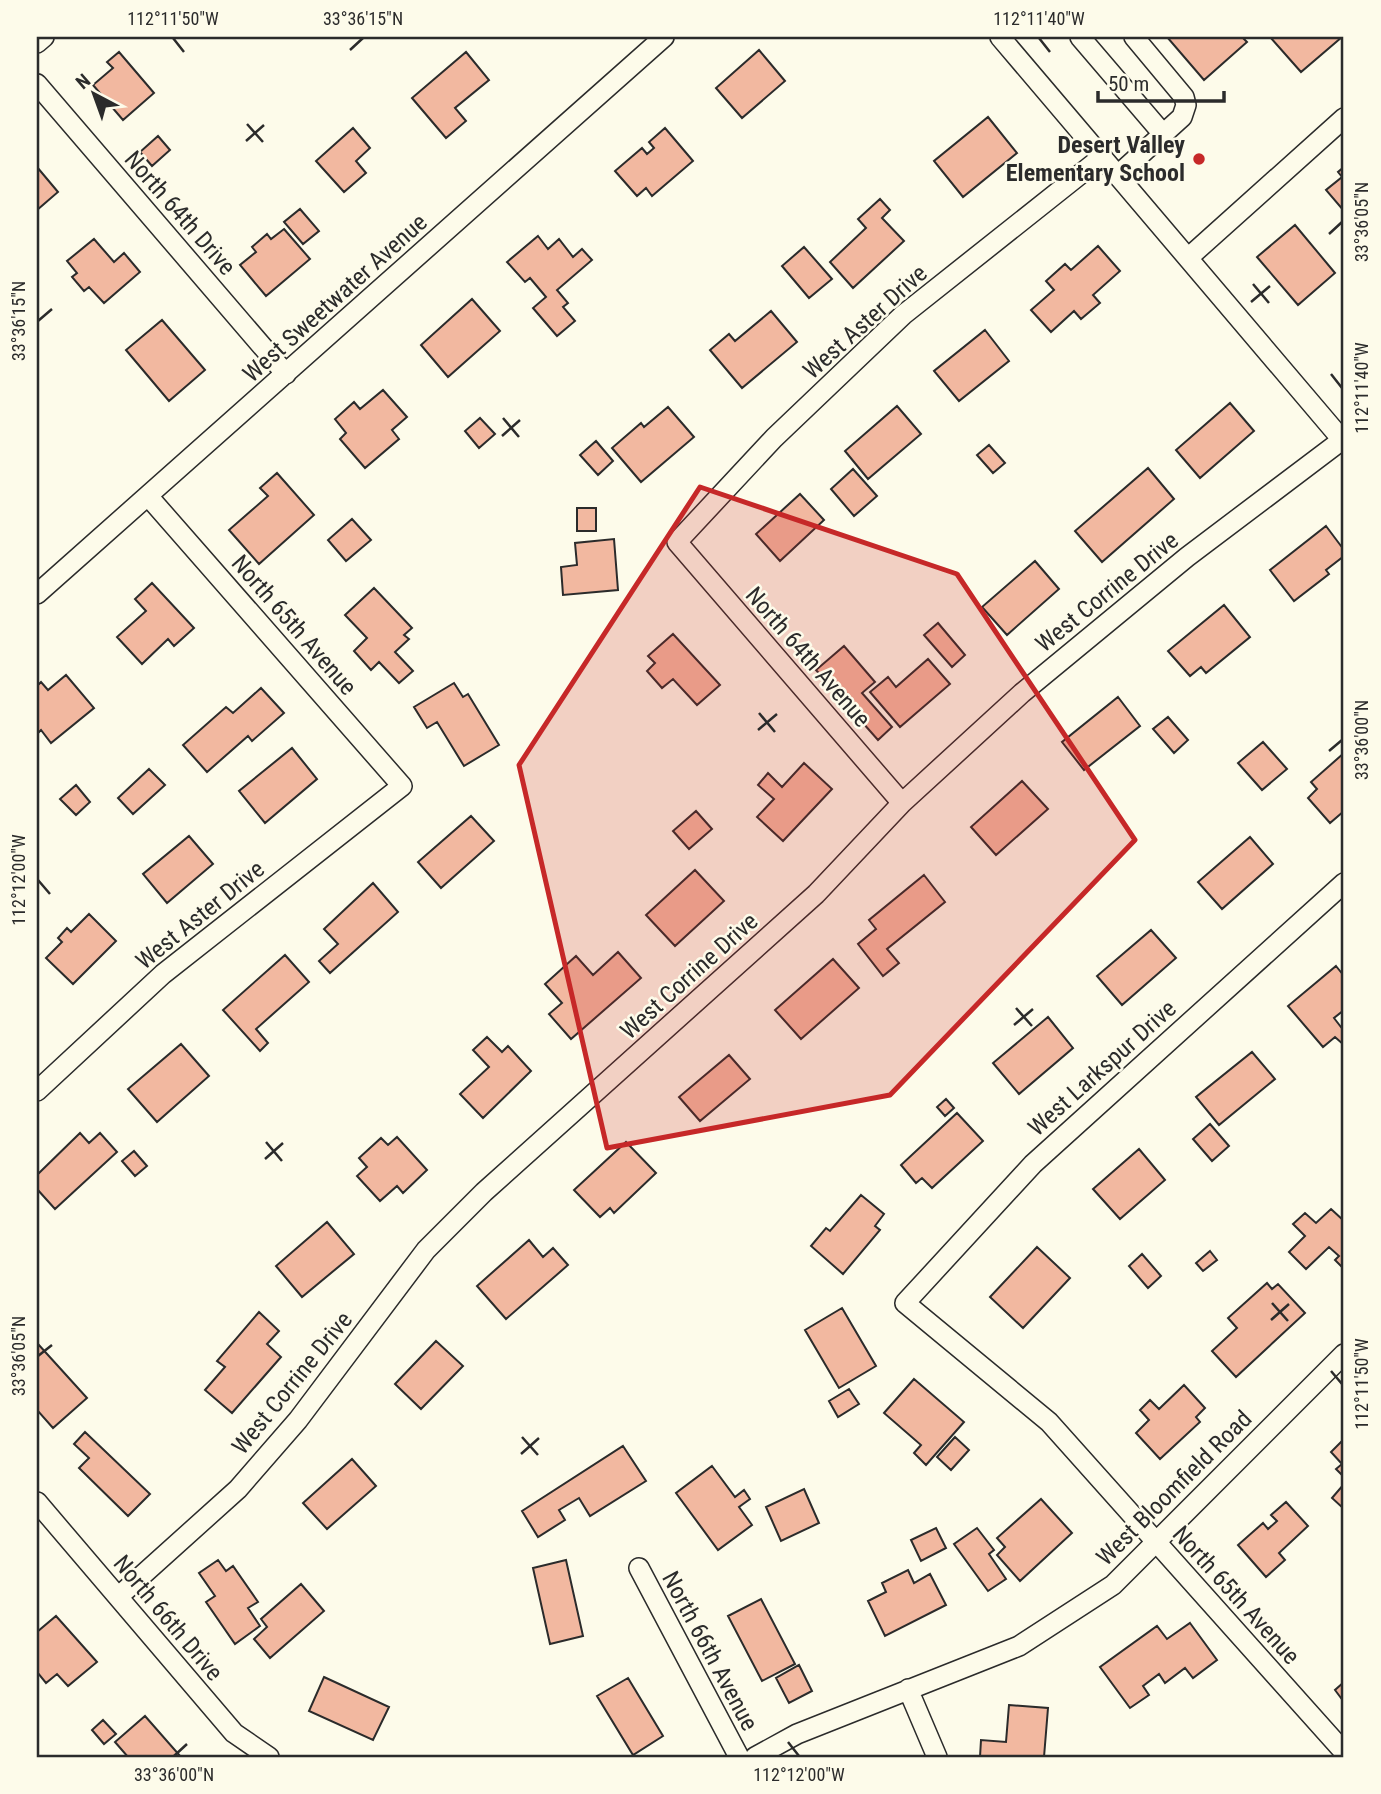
<svg xmlns="http://www.w3.org/2000/svg" width="1381" height="1794" font-family="'Roboto Condensed',sans-serif">
<style>
.building{fill:#f2b8a0;stroke:#2b2b2b;stroke-width:2}
.lines{fill:none;stroke-linecap:round;stroke-linejoin:round}
.minor-casing{stroke:#2b2b2b;stroke-width:22}
.minor{stroke:#fdfbea;stroke-width:19}
.marked{fill:#c62828;fill-opacity:0.2;stroke:#c62828;stroke-width:5;stroke-linejoin:round}
.ticks{fill:none;stroke:#2b2b2b;stroke-width:2.5}
.poi-dot{fill:#c62828;stroke:#fdfbea;stroke-width:2.5}
.labels{text-anchor:middle;dominant-baseline:central;stroke-width:5;stroke-linejoin:round;paint-order:stroke}
.poi-label{font-size:24px;font-weight:bold;fill:#2b2b2b;stroke:#fdfbea;text-anchor:end}
.street-label{font-size:24px;fill:#2b2b2b;stroke:#fdfbea}
.neatline{fill:none;stroke:#2b2b2b;stroke-width:2.5}
.ticks-label{font-size:18px;text-anchor:middle;fill:#2b2b2b}
</style>
<rect width="100%" height="100%" fill="#fdfbea"/>
<path class="building" d="M 1167,37 L 1242,37 L 1247,42 L 1204,80 Z
M 1270,37 L 1342,37 L 1301,72 Z
M 759,50 L 785,81 L 742,118 L 716,88 Z
M 119,52 L 154,93 L 123,120 L 93,85 L 113,68 L 107,62 Z
M 466,52 L 489,80 L 455,108 L 466,121 L 446,138 L 412,98 Z
M 988,117 L 1017,153 L 963,197 L 934,161 Z
M 353,128 L 370,148 L 356,161 L 366,173 L 344,192 L 316,161 Z
M 665,128 L 693,161 L 652,196 L 646,188 L 637,196 L 615,171 L 642,148 L 647,154 L 654,148 L 649,142 Z
M 158,136 L 170,150 L 152,166 L 140,152 Z
M 37,167 L 58,192 L 37,210 Z
M 1344,167 L 1344,211 L 1326,190 L 1342,177 L 1338,172 Z
M 880,199 L 890,210 L 882,218 L 904,241 L 853,288 L 830,262 L 866,228 L 858,219 Z
M 300,209 L 319,231 L 303,244 L 284,222 Z
M 1295,225 L 1335,273 L 1298,305 L 1257,257 Z
M 284,229 L 310,259 L 266,296 L 240,265 L 256,252 L 252,247 L 267,234 L 271,239 Z
M 538,236 L 548,249 L 559,239 L 573,257 L 582,249 L 592,260 L 557,290 L 568,303 L 563,307 L 575,321 L 557,336 L 533,308 L 546,297 L 530,278 L 525,282 L 507,262 Z
M 94,239 L 114,262 L 124,253 L 140,272 L 104,303 L 89,287 L 84,291 L 72,277 L 77,273 L 67,261 Z
M 1098,246 L 1120,271 L 1093,295 L 1100,303 L 1081,319 L 1074,311 L 1051,332 L 1031,310 L 1054,290 L 1046,281 L 1065,264 L 1071,270 Z
M 804,247 L 832,279 L 809,298 L 782,266 Z
M 472,299 L 500,331 L 448,377 L 421,345 Z
M 771,311 L 797,342 L 742,388 L 710,350 L 729,334 L 735,341 Z
M 162,320 L 205,370 L 169,401 L 126,350 Z
M 985,330 L 1009,361 L 959,401 L 934,371 Z
M 383,390 L 407,417 L 392,430 L 399,439 L 365,468 L 340,439 L 346,433 L 335,419 L 354,402 L 360,409 Z
M 1230,403 L 1254,431 L 1200,478 L 1176,450 Z
M 897,406 L 921,434 L 868,479 L 845,451 Z
M 668,407 L 694,437 L 641,482 L 612,448 L 641,423 L 644,427 Z
M 480,418 L 495,434 L 479,448 L 465,431 Z
M 596,441 L 613,461 L 598,475 L 580,455 Z
M 989,445 L 1005,463 L 993,473 L 977,455 Z
M 1148,468 L 1174,499 L 1102,562 L 1075,531 Z
M 853,469 L 877,496 L 854,516 L 831,489 Z
M 277,473 L 314,515 L 259,564 L 229,530 L 268,496 L 260,488 Z
M 800,494 L 824,520 L 780,561 L 756,534 Z
M 577,508 L 596,508 L 596,531 L 577,531 Z
M 352,519 L 371,540 L 346,561 L 328,540 Z
M 1326,526 L 1344,550 L 1344,556 L 1326,570 L 1329,574 L 1294,601 L 1270,570 Z
M 614,539 L 618,590 L 563,595 L 561,567 L 577,565 L 575,543 Z
M 1035,561 L 1059,589 L 1007,635 L 982,607 Z
M 152,583 L 194,628 L 174,646 L 168,639 L 142,664 L 117,637 L 146,611 L 135,599 Z
M 374,588 L 412,628 L 404,635 L 409,639 L 395,652 L 413,671 L 399,683 L 379,662 L 371,670 L 354,651 L 367,638 L 345,615 Z
M 1224,605 L 1250,637 L 1206,673 L 1201,667 L 1190,676 L 1168,651 Z
M 938,623 L 965,655 L 952,667 L 924,635 Z
M 673,634 L 720,685 L 697,705 L 673,679 L 662,688 L 647,671 L 655,663 L 648,656 Z
M 844,646 L 875,682 L 862,693 L 892,727 L 878,740 L 816,670 Z
M 928,659 L 950,684 L 900,727 L 870,692 L 888,677 L 896,687 Z
M 66,675 L 94,708 L 51,743 L 41,730 L 37,734 L 37,686 L 41,682 L 48,690 Z
M 454,683 L 463,697 L 468,694 L 499,745 L 464,766 L 437,722 L 427,728 L 414,707 Z
M 261,688 L 284,713 L 252,741 L 248,736 L 207,772 L 183,745 L 226,707 L 233,713 Z
M 1118,697 L 1140,726 L 1084,770 L 1062,742 Z
M 1168,717 L 1188,740 L 1174,753 L 1153,729 Z
M 1263,742 L 1287,769 L 1262,790 L 1238,763 Z
M 292,748 L 317,779 L 265,823 L 239,791 Z
M 1344,753 L 1344,811 L 1330,823 L 1308,798 L 1317,789 L 1311,782 Z
M 804,763 L 832,789 L 783,841 L 757,817 L 774,799 L 758,785 L 768,773 L 782,787 Z
M 149,769 L 165,785 L 133,814 L 118,798 Z
M 1022,781 L 1048,809 L 996,855 L 971,827 Z
M 76,785 L 90,802 L 76,815 L 60,799 Z
M 696,811 L 712,829 L 689,849 L 673,831 Z
M 471,816 L 494,841 L 441,888 L 418,862 Z
M 189,836 L 213,864 L 167,903 L 143,874 Z
M 1250,837 L 1273,864 L 1222,909 L 1198,882 Z
M 695,870 L 724,901 L 675,946 L 646,915 Z
M 924,875 L 945,902 L 887,949 L 899,963 L 883,976 L 858,944 L 876,929 L 869,920 Z
M 373,883 L 398,912 L 330,973 L 319,961 L 338,944 L 324,929 Z
M 89,914 L 116,941 L 73,984 L 46,958 L 62,942 L 58,938 L 67,928 L 71,932 Z
M 1151,930 L 1176,958 L 1122,1005 L 1097,976 Z
M 618,952 L 641,978 L 571,1039 L 549,1014 L 562,1003 L 545,984 L 576,956 L 593,975 Z
M 285,955 L 309,982 L 256,1029 L 268,1043 L 260,1051 L 223,1010 Z
M 833,959 L 859,988 L 801,1039 L 775,1010 Z
M 1336,966 L 1344,976 L 1344,1010 L 1334,1018 L 1344,1031 L 1344,1045 L 1335,1037 L 1323,1047 L 1288,1006 Z
M 1048,1017 L 1073,1048 L 1019,1094 L 993,1063 Z
M 487,1037 L 502,1052 L 508,1046 L 531,1071 L 483,1118 L 460,1094 L 489,1067 L 473,1050 Z
M 181,1044 L 209,1076 L 157,1122 L 128,1089 Z
M 1252,1052 L 1275,1079 L 1219,1125 L 1196,1097 Z
M 729,1055 L 750,1079 L 700,1121 L 679,1097 Z
M 946,1099 L 954,1108 L 945,1116 L 937,1107 Z
M 957,1113 L 983,1141 L 932,1188 L 922,1178 L 916,1183 L 901,1165 Z
M 1210,1124 L 1229,1146 L 1212,1161 L 1193,1139 Z
M 80,1133 L 89,1143 L 100,1133 L 117,1152 L 55,1209 L 37,1189 L 37,1175 Z
M 397,1137 L 427,1170 L 403,1193 L 397,1186 L 380,1201 L 357,1176 L 367,1167 L 359,1158 L 381,1138 L 388,1145 Z
M 626,1142 L 656,1173 L 614,1213 L 610,1208 L 600,1217 L 574,1190 Z
M 1139,1149 L 1165,1180 L 1120,1219 L 1093,1189 Z
M 134,1151 L 147,1166 L 135,1176 L 122,1161 Z
M 861,1195 L 884,1214 L 875,1226 L 880,1230 L 843,1274 L 811,1246 L 826,1228 L 830,1231 Z
M 1331,1209 L 1344,1221 L 1344,1269 L 1335,1260 L 1339,1256 L 1329,1247 L 1306,1269 L 1289,1252 L 1305,1236 L 1293,1224 L 1305,1213 L 1316,1223 Z
M 327,1222 L 354,1254 L 302,1297 L 276,1266 Z
M 529,1240 L 543,1257 L 553,1248 L 568,1265 L 506,1319 L 477,1286 Z
M 1037,1247 L 1070,1278 L 1023,1328 L 990,1297 Z
M 1210,1251 L 1217,1260 L 1203,1271 L 1196,1263 Z
M 1142,1254 L 1161,1276 L 1148,1288 L 1129,1266 Z
M 1267,1283 L 1272,1289 L 1278,1284 L 1305,1313 L 1236,1377 L 1212,1351 L 1237,1328 L 1228,1318 Z
M 842,1308 L 876,1366 L 839,1388 L 805,1330 Z
M 259,1312 L 279,1331 L 267,1344 L 281,1357 L 232,1413 L 205,1390 L 225,1367 L 217,1361 Z
M 436,1341 L 463,1366 L 421,1409 L 395,1384 Z
M 38,1344 L 87,1398 L 53,1428 L 37,1410 Z
M 914,1379 L 964,1422 L 926,1465 L 914,1453 L 921,1445 L 884,1413 Z
M 1184,1385 L 1205,1408 L 1196,1417 L 1200,1422 L 1160,1459 L 1136,1433 L 1149,1420 L 1140,1410 L 1150,1400 L 1159,1409 Z
M 849,1389 L 859,1404 L 838,1417 L 829,1401 Z
M 85,1432 L 150,1494 L 128,1516 L 79,1468 L 89,1458 L 74,1444 Z
M 955,1437 L 969,1450 L 951,1470 L 937,1457 Z
M 1344,1439 L 1344,1477 L 1336,1469 L 1342,1464 L 1331,1452 Z
M 623,1446 L 646,1481 L 590,1516 L 579,1498 L 559,1510 L 565,1520 L 538,1537 L 522,1511 Z
M 352,1459 L 376,1486 L 327,1529 L 303,1503 Z
M 712,1466 L 735,1497 L 744,1490 L 750,1499 L 739,1507 L 752,1525 L 718,1550 L 676,1493 Z
M 1344,1484 L 1344,1509 L 1332,1498 Z
M 804,1489 L 819,1523 L 781,1541 L 766,1507 Z
M 1041,1499 L 1072,1533 L 1020,1581 L 997,1555 L 1005,1547 L 997,1538 Z
M 1286,1502 L 1308,1526 L 1279,1553 L 1285,1560 L 1266,1577 L 1238,1545 L 1263,1523 L 1268,1529 L 1277,1521 L 1271,1515 Z
M 936,1528 L 946,1548 L 921,1561 L 911,1540 Z
M 977,1528 L 994,1550 L 989,1554 L 1006,1579 L 988,1591 L 954,1544 Z
M 218,1560 L 226,1571 L 233,1566 L 258,1602 L 248,1608 L 260,1626 L 235,1644 L 206,1602 L 215,1596 L 199,1573 Z
M 566,1560 L 583,1636 L 550,1644 L 533,1568 Z
M 908,1570 L 914,1583 L 930,1574 L 946,1605 L 885,1636 L 868,1601 L 886,1592 L 882,1583 Z
M 301,1584 L 324,1611 L 270,1658 L 254,1639 L 267,1627 L 261,1619 Z
M 761,1599 L 795,1664 L 762,1681 L 728,1616 Z
M 56,1616 L 97,1662 L 68,1686 L 57,1674 L 46,1683 L 37,1672 L 37,1632 Z
M 1190,1623 L 1217,1660 L 1193,1678 L 1185,1668 L 1165,1683 L 1159,1674 L 1143,1686 L 1149,1695 L 1130,1708 L 1100,1667 L 1157,1626 L 1167,1639 Z
M 799,1665 L 812,1691 L 789,1703 L 776,1678 Z
M 324,1677 L 389,1707 L 373,1740 L 309,1711 Z
M 628,1678 L 663,1736 L 633,1755 L 597,1696 Z
M 1344,1682 L 1344,1702 L 1335,1690 Z
M 1009,1705 L 1048,1708 L 1044,1757 L 980,1757 L 981,1740 L 1006,1742 Z
M 145,1716 L 181,1757 L 128,1757 L 115,1742 Z
M 103,1720 L 116,1734 L 104,1744 L 92,1730 Z"/>
<g class="lines">
<defs>
<path id="minor" d="M 1000,37 L 1344,442
M 1080,37 L 1163,134
M 37,43 L 44,37
M 37,84 L 286,374
M 1118,175 L 1182,117 L 1186,105 L 1184,97 L 1134,37
M 1188,258 L 1344,118
M 37,594 L 664,37
M 902,803 L 677,542 L 774,438 L 903,315 L 1102,157
M 1344,883 L 1033,1164 L 905,1303 L 1049,1422 L 1344,1752
M 37,1091 L 163,974 L 402,786 L 148,496
M 37,1502 L 234,1733 L 269,1757
M 639,1568 L 739,1757
M 118,1597 L 238,1489 L 298,1420 L 426,1250 L 484,1192 L 816,894 L 902,803 L 1022,693 L 1187,557 L 1342,440
M 908,1689 L 937,1757
M 755,1757 L 797,1734 L 1019,1646 L 1113,1585 L 1344,1354"/>
</defs>
<use href="#minor" class="minor-casing"/>
<use href="#minor" class="minor"/>
</g>
<path class="marked" d="M 700,487 L 957,574 L 1135,840 L 890,1095 L 607,1148 L 519,765 Z"/>
<path class="ticks" d="M 173,38 L 184,52M 1039,38 L 1050,52M 350,50 L 363,38M 247,124 L 263,142M 246,141 L 264,125M 1329,234 L 1342,222M 1253,284 L 1269,303M 1251,302 L 1270,286M 38,321 L 52,309M 1331,374 L 1342,388M 503,418 L 519,437M 502,436 L 520,420M 759,713 L 775,732M 758,730 L 777,714M 1329,751 L 1342,740M 38,880 L 50,894M 1016,1008 L 1032,1026M 1014,1025 L 1033,1009M 266,1142 L 282,1161M 265,1159 L 283,1143M 1272,1303 L 1288,1321M 1271,1320 L 1289,1304M 38,1356 L 52,1345M 1331,1371 L 1342,1384M 522,1437 L 538,1455M 521,1454 L 539,1438M 788,1742 L 799,1756M 174,1756 L 187,1744"/>
<circle class="poi-dot" cx="1199" cy="159" r="7"/>
<g class="labels">
<g class="poi-label">
<text x="1185" y="145">Desert Valley<tspan x="1185" dy="28">Elementary School</tspan></text>
</g>
<g class="street-label">
<text transform="translate(180 213) rotate(49)">North 64th Drive</text>
<text transform="translate(335 298) rotate(-42)">West Sweetwater Avenue</text>
<text transform="translate(865 322) rotate(-42)">West Aster Drive</text>
<text transform="translate(1107 592) rotate(-39)">West Corrine Drive</text>
<text transform="translate(294 625) rotate(49)">North 65th Avenue</text>
<text transform="translate(808 657) rotate(49)">North 64th Avenue</text>
<text transform="translate(200 915) rotate(-39)">West Aster Drive</text>
<text transform="translate(689 976) rotate(-42)">West Corrine Drive</text>
<text transform="translate(1102 1068) rotate(-42)">West Larkspur Drive</text>
<text transform="translate(292 1383) rotate(-51)">West Corrine Drive</text>
<text transform="translate(1174 1488) rotate(-45)">West Bloomfield Road</text>
<text transform="translate(1236 1595) rotate(48)">North 65th Avenue</text>
<text transform="translate(168 1618) rotate(50)">North 66th Drive</text>
<text transform="translate(710 1651) rotate(62)">North 66th Avenue</text>
</g>
</g>
<rect width="1381" height="1794" fill="none" stroke="#fdfbea" stroke-width="77"/>
<g transform="translate(94 94) rotate(319)" stroke="#fdfbea" stroke-width="5" paint-order="stroke">
<path d="M0-5L12 26L0 18L-12 26Z" fill="#2b2b2b"/>
<text y="-10" font-size="19" font-weight="bold" text-anchor="middle" fill="#2b2b2b">N</text>
</g>
<path d="M1098 91v10h126v-10" fill="none" stroke="#2b2b2b" stroke-width="3.5"/>
<text x="1108" y="91" font-size="21" fill="#2b2b2b" stroke="#fdfbea" stroke-width="5" paint-order="stroke">50 m</text>
<rect x="38" y="38" width="1304" height="1718" class="neatline"/>
<g class="ticks-label">
<text x="173" y="25">112°11'50"W</text>
<text x="363" y="25">33°36'15"N</text>
<text x="1039" y="25">112°11'40"W</text>
<text transform="translate(1362 222) rotate(-90)" y="6">33°36'05"N</text>
<text transform="translate(19 321) rotate(-90)" y="6">33°36'15"N</text>
<text transform="translate(1362 388) rotate(-90)" y="6">112°11'40"W</text>
<text transform="translate(1362 740) rotate(-90)" y="6">33°36'00"N</text>
<text transform="translate(19 880) rotate(-90)" y="6">112°12'00"W</text>
<text transform="translate(19 1356) rotate(-90)" y="6">33°36'05"N</text>
<text transform="translate(1362 1384) rotate(-90)" y="6">112°11'50"W</text>
<text x="174" y="1781">33°36'00"N</text>
<text x="799" y="1781">112°12'00"W</text>
</g>
</svg>
